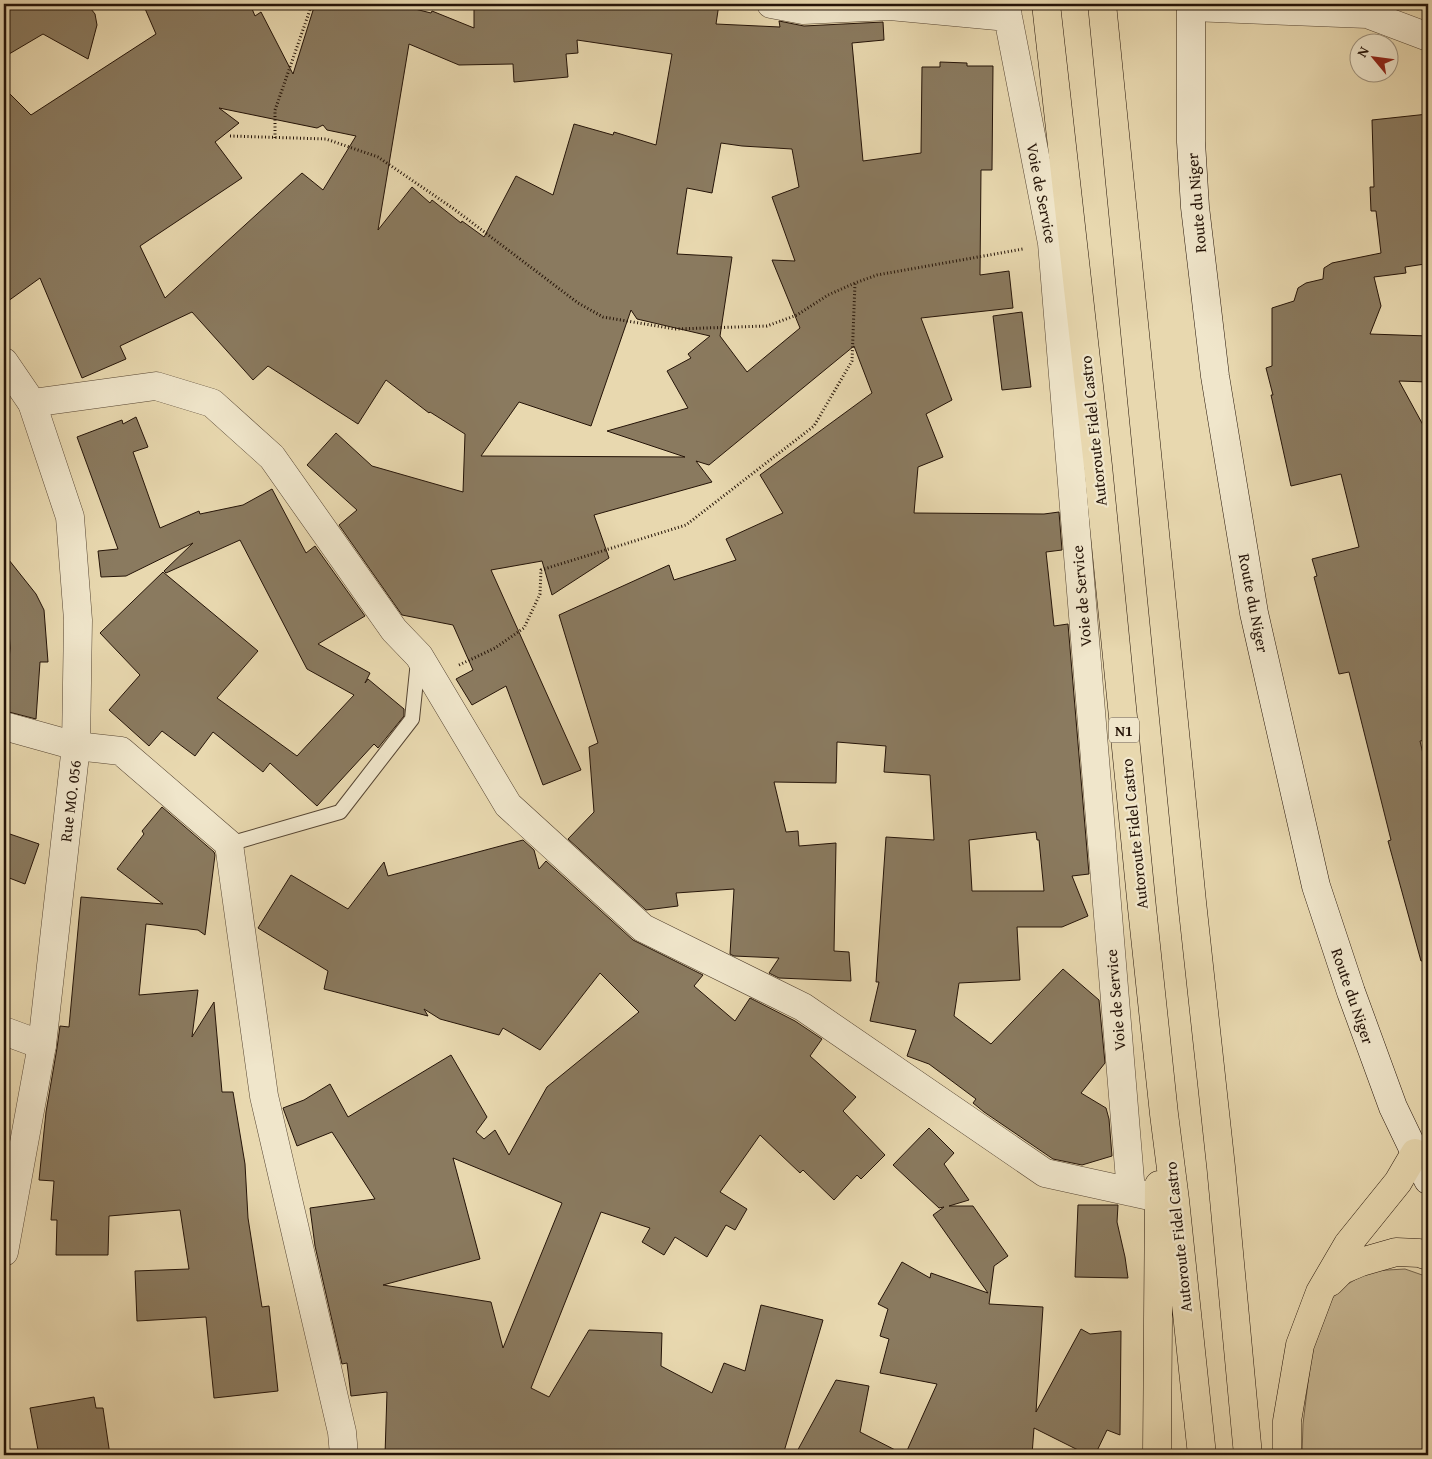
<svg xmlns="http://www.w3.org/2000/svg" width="1432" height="1459" font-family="'Gentium Book Plus',serif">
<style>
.green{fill:#c7b793;stroke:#76664e}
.building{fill:#8a7a5f;stroke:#251408;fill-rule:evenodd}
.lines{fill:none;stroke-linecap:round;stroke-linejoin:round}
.service-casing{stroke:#564532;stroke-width:16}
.minor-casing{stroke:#564532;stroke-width:29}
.tertiary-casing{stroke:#564532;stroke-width:29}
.secondary-casing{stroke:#251408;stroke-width:29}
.trunk-casing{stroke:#251408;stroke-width:29}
.path{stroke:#251408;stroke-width:3;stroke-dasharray:1 2.5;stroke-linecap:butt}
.service{stroke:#f0e6cb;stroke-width:14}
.minor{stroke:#f0e6cb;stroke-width:28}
.tertiary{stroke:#f0e6cb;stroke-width:28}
.secondary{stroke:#f0e6cb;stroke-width:28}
.trunk{stroke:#e8d8af;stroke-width:28}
.labels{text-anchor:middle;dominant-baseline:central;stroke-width:4.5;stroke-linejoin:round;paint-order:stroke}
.shield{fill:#f0e6cb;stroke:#625342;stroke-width:1}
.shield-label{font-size:15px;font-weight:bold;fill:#251408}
.street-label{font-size:16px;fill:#251408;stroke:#f0e6cb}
</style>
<rect width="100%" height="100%" fill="#e8d8af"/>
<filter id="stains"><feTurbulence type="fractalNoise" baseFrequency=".004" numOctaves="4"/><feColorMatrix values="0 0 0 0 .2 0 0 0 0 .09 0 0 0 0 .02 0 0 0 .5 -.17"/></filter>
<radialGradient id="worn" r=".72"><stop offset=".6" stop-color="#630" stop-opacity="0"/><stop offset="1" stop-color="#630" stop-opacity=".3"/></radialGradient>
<path class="green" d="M 1405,1269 L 1428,1277 L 1428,1455 L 1302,1455 L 1303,1424 L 1312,1349 L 1334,1292 L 1370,1271 Z"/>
<path class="building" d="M 4,4 L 87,4 L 95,14 L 97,25 L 88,59 L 43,34 L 4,57 Z
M 143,4 L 250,4 L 255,16 L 261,12 L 293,74 L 315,4 L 395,4 L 431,13 L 432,11 L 474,28 L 474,4 L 719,4 L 716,24 L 780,27 L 779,21 L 804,26 L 883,22 L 884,40 L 852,43 L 863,161 L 921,153 L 922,67 L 940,67 L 940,62 L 967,63 L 967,66 L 993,66 L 992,170 L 981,170 L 980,275 L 1009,271 L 1013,308 L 921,318 L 952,400 L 926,414 L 943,457 L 918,467 L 914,513 L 1044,514 L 1059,512 L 1062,550 L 1046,552 L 1054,626 L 1068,624 L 1089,874 L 1072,876 L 1088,916 L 1062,927 L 1017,927 L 1020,980 L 959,983 L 954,1016 L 991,1044 L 1063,969 L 1099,1000 L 1105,1063 L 1081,1093 L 1106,1108 L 1109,1119 L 1112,1156 L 1082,1165 L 1053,1159 L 984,1112 L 973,1103 L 976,1099 L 929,1064 L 907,1056 L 916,1030 L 870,1021 L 879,982 L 876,982 L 886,837 L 934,840 L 930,775 L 884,772 L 886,746 L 837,742 L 836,783 L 774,782 L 786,832 L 798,831 L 799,846 L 836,843 L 834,951 L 849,952 L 851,981 L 779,978 L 769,973 L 779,958 L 734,956 L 730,954 L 734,889 L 676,893 L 678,906 L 646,910 L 568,839 L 594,812 L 589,747 L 598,743 L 559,615 L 669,565 L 674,580 L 736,560 L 726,539 L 783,513 L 760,475 L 872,393 L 854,346 L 709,465 L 696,461 L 712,482 L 594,515 L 609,558 L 552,595 L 542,561 L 491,570 L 581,770 L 543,785 L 506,686 L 472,705 L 456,679 L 473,670 L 453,625 L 402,615 L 339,525 L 357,510 L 307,465 L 336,433 L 372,466 L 463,492 L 465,434 L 430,412 L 429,413 L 386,380 L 358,424 L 268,366 L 253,380 L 192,312 L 120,346 L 126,359 L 82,378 L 40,278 L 4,304 L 4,88 L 31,115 L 156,34 ZM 577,40 L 672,54 L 656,145 L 614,132 L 613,135 L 574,124 L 553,195 L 516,176 L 484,237 L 462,221 L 461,223 L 432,200 L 430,203 L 412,187 L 378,230 L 409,44 L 459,65 L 513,64 L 514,82 L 568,77 L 566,54 L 578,53 ZM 219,108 L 317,128 L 323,125 L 327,130 L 356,136 L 323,190 L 302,173 L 165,298 L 140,246 L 242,178 L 215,142 L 239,123 ZM 721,143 L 742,146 L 792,149 L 799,187 L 772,197 L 795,261 L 772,260 L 800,328 L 747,372 L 720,336 L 732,257 L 677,254 L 687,188 L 712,193 ZM 631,310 L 637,319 L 710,336 L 688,354 L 691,358 L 667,371 L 688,408 L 607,431 L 685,457 L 481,456 L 519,402 L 591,426 ZM 1036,832 L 1037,840 L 1039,840 L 1044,891 L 972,891 L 969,840 Z
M 1428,114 L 1428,255 L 1423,255 L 1425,264 L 1405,267 L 1406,273 L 1374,277 L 1381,306 L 1370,334 L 1428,336 L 1428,382 L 1399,381 L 1428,434 L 1428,740 L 1420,741 L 1428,775 L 1428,960 L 1421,961 L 1388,841 L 1391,840 L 1349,672 L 1339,674 L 1314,577 L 1317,576 L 1312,559 L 1359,547 L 1341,474 L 1291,486 L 1271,395 L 1273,395 L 1266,368 L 1272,366 L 1272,308 L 1294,301 L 1298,288 L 1306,283 L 1323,279 L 1324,268 L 1332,263 L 1381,253 L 1376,211 L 1371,211 L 1370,187 L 1374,187 L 1372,120 Z
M 1022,312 L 1031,387 L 1002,390 L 993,316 Z
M 136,417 L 148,447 L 133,452 L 160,528 L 199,511 L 200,514 L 243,505 L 272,489 L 306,553 L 315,546 L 365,616 L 318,644 L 370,673 L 365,683 L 368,679 L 404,709 L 404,716 L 378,748 L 374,744 L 317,806 L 270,763 L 263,772 L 213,732 L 195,756 L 162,731 L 149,746 L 109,710 L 140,675 L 100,633 L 163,572 L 258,651 L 217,698 L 297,756 L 354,695 L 307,669 L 240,540 L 166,573 L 164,571 L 193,543 L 126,576 L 101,577 L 98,551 L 118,549 L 77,437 L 122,420 L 123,424 Z
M 5,555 L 36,594 L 44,610 L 48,662 L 40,662 L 36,719 L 5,711 L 10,648 Z
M 162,807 L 214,852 L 215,855 L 205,935 L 198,930 L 146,924 L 139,995 L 198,990 L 192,1037 L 214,1002 L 222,1092 L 233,1092 L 245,1164 L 248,1218 L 262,1307 L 269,1306 L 278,1391 L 214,1398 L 206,1317 L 137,1321 L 135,1271 L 189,1269 L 180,1210 L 109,1216 L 108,1255 L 56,1255 L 57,1220 L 51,1220 L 54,1181 L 39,1180 L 46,1112 L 57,1048 L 60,1026 L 69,1027 L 81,897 L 163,904 L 117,869 L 144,834 L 142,831 Z
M 4,832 L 39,844 L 25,884 L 4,876 Z
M 523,840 L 534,850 L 539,869 L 546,861 L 633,940 L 703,975 L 694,986 L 735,1021 L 750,998 L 795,1021 L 822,1039 L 810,1056 L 856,1097 L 843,1111 L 885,1155 L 861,1179 L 857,1175 L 834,1200 L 803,1170 L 800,1173 L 760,1135 L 720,1192 L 747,1209 L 735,1230 L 726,1225 L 707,1257 L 675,1237 L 664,1255 L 642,1242 L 650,1228 L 601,1212 L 531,1388 L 549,1397 L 589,1330 L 662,1333 L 661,1366 L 712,1393 L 724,1363 L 745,1371 L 761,1305 L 823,1320 L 783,1455 L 385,1455 L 387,1392 L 351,1396 L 347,1363 L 342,1364 L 315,1246 L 310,1208 L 375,1199 L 332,1132 L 297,1146 L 283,1108 L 304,1100 L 330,1084 L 348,1117 L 451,1055 L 487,1117 L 476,1132 L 484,1139 L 495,1130 L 509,1155 L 547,1087 L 639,1012 L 600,973 L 540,1050 L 503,1028 L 499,1035 L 440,1019 L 424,1009 L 428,1016 L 324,989 L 328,971 L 258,928 L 291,875 L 348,909 L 384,862 L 388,876 ZM 453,1158 L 562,1203 L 503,1348 L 491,1302 L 383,1285 L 480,1259 Z
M 929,1128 L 954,1153 L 944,1164 L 969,1200 L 949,1206 L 973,1206 L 1008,1256 L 994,1266 L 989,1304 L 1043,1307 L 1036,1412 L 1081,1329 L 1090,1334 L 1121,1331 L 1120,1435 L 1107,1430 L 1095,1455 L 1088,1455 L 1034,1428 L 1032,1455 L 795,1455 L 836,1380 L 869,1386 L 860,1432 L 905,1455 L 937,1384 L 880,1373 L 889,1339 L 880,1336 L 888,1309 L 878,1304 L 902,1262 L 930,1278 L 931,1273 L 988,1293 L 933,1215 L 944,1207 L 939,1208 L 893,1165 Z
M 1078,1205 L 1118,1205 L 1117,1222 L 1125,1257 L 1128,1278 L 1075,1277 Z
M 94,1397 L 96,1408 L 103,1408 L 110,1455 L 44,1455 L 43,1450 L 38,1450 L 30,1408 Z"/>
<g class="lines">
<defs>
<path id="service" d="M 229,844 L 340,812 L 412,719 L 418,661"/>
<path id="minor" d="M 771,4 L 803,10 L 890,6 L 1008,17
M 1006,4 L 1008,17 L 1052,243 L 1131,1192
M 32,403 L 156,386 L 212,403 L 272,457 L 394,630 L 419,656 L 508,805 L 643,928 L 803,1007 L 1045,1173 L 1159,1198
M 4,726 L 76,746 L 121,751 L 229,844 L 264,1096 L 342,1432 L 344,1455
M 4,1031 L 42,1045"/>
<path id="tertiary" d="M 1191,7 L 1367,14 L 1428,37
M 4,362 L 32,403 L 70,517 L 78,620 L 76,746 L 42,1045 L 4,1252"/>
<path id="secondary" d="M 1191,4 L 1191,142 L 1195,207 L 1215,376 L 1254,613 L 1316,886 L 1351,992 L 1393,1107 L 1428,1180"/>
<path id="trunk" d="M 1046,4 L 1098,466 L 1142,908 L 1164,1114 L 1175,1200 L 1202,1455
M 1102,4 L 1192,902 L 1221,1167 L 1248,1455
M 1330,1282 L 1342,1270 L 1361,1262 L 1396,1252 L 1419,1253 L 1428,1256
M 1157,1455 L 1159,1185
M 1287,1455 L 1287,1421 L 1300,1345 L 1320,1292 L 1348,1244 L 1398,1182 L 1415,1153"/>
</defs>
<use href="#service" class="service-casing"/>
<use href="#minor" class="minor-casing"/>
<use href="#tertiary" class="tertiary-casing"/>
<use href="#secondary" class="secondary-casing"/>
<use href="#trunk" class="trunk-casing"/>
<path class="path" d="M 230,136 L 326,139 L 378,157 L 454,209 L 578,303 L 603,317 L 675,329 L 767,326 L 797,315 L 828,295 L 855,283 L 877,275 L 1023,249
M 275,138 L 275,110 L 312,4
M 459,665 L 495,648 L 524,628 L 540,594 L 541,570 L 686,525 L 814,426 L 852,361 L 855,283"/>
<use href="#service" class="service"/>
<use href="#minor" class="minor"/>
<use href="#tertiary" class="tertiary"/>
<use href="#secondary" class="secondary"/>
<use href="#trunk" class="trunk"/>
</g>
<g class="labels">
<rect class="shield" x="1109" y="717.5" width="30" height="25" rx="4"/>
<g class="shield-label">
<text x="1124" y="730">N1</text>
</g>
<g class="street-label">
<text transform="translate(1042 193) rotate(79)">Voie de Service</text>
<text transform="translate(1196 203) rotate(-95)">Route du Niger</text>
<text transform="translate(1093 431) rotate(-96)">Autoroute Fidel Castro</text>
<text transform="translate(1081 596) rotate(-95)">Voie de Service</text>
<text transform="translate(1254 603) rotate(79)">Route du Niger</text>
<text transform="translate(70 801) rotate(-83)">Rue MO. 056</text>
<text transform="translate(1134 834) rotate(-96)">Autoroute Fidel Castro</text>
<text transform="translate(1353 996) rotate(71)">Route du Niger</text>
<text transform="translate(1115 1000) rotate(-95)">Voie de Service</text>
<text transform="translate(1178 1237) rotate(-96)">Autoroute Fidel Castro</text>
</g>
</g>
<rect width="1432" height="1459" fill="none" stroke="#e8d8af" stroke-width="20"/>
<rect x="5" y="5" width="1422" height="1449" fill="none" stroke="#251408" stroke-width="2.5"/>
<rect x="10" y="10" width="1412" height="1439" fill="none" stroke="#251408"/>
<g transform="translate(1374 58) rotate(299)"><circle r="24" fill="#f0e6cb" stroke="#9f927d"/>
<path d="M0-4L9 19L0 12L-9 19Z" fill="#8f2418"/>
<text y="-8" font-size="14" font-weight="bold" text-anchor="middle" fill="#251408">N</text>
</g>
<rect width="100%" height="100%" filter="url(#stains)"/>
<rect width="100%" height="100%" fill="url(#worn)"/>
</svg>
